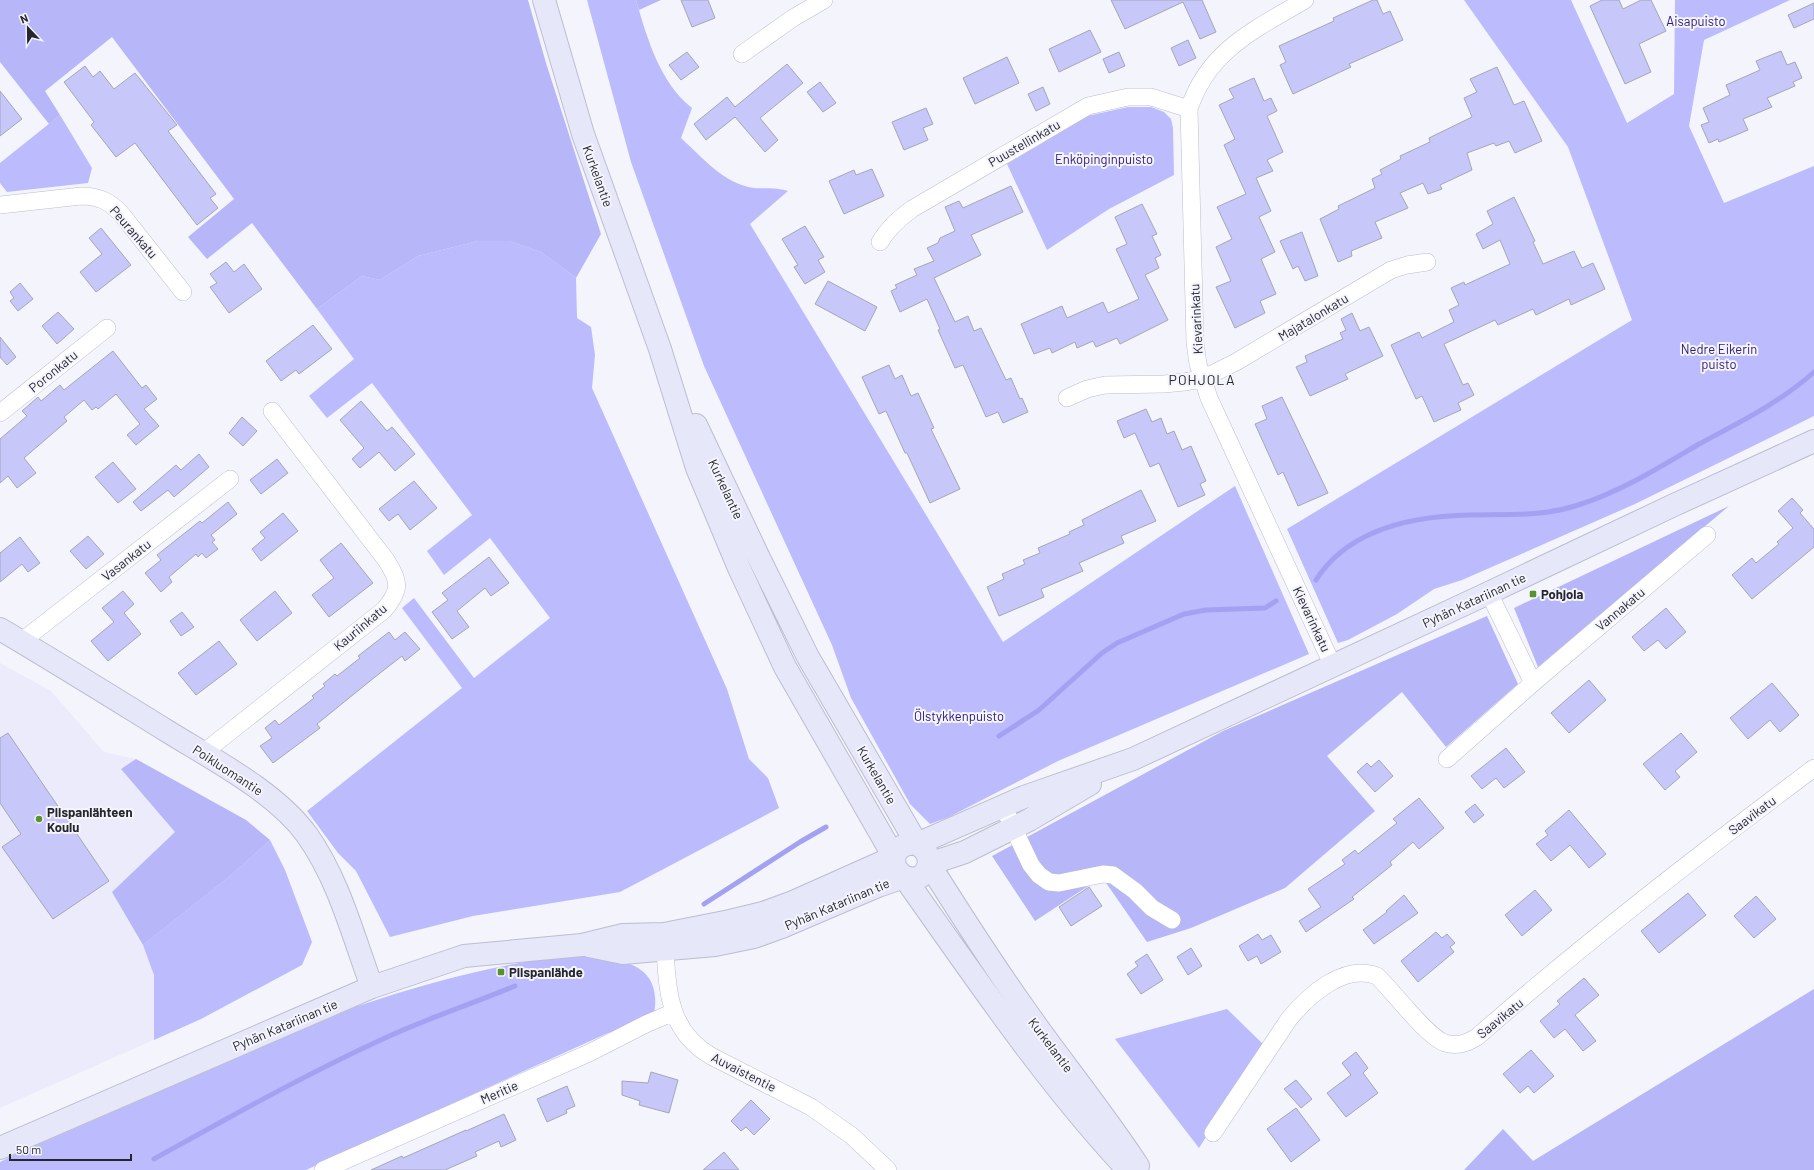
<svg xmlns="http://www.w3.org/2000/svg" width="1814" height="1170" font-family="Barlow,sans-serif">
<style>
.built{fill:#ebebfb}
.green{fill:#bbbbfe}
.forest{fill:#b7b6f8}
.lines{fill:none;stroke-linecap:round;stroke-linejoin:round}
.stream{stroke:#a4a1f2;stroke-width:5}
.building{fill:#c7c7f9;stroke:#a6a6b8}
.street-casing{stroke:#bcbdd0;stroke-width:18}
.secondary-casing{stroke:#bcbdd0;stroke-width:24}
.street{stroke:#fff;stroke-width:17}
.secondary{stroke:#e7e7fa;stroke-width:22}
.poi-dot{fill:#58922f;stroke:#f4f4fc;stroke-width:1.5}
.labels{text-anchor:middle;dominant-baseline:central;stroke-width:4;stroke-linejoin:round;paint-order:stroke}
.park-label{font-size:13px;fill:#2e1974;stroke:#f4f4fc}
.street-label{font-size:13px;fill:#26272e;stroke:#f4f4fc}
.poi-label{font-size:13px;font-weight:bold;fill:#26272e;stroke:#f4f4fc;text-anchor:start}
.neighbourhood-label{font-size:14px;letter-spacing:1px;fill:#26272e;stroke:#f4f4fc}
</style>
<rect width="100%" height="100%" fill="#f4f4fc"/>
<path class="built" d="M 0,663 L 51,691 L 104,752 L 136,759 L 246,820 L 270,840 L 285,870 L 312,942 L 302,965 L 201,1019 L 0,1108 Z"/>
<path class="green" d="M 587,0 L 636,0 C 647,38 660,83 692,108 L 681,138 C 702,157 724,184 754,188 C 768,189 773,187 788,191 L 750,224 L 1003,642 L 1235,486 L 1309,654 L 1058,761 L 949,817 L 930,824 L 910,804 L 851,698 L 832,645 L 704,366 L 631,162 Z
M 1464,0 L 1571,0 L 1627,123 L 1674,94 L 1675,0 L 1790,0 L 1704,40 L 1689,126 L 1724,203 L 1814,166 L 1814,416 L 1635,504 L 1462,580 L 1434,589 L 1397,614 L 1348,640 L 1338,643 L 1287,529 L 1632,320 L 1568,147 Z
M 1128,107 L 1151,107 L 1164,112 L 1171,119 L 1173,128 L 1174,175 L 1109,209 L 1047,250 L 1007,164 L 1087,116 Z
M 60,115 L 92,168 L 88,183 L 7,192 L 0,183 L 0,163 Z
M 478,241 L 509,241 L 541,252 L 576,278 L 577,318 L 591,327 L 595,355 L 592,388 L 727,689 L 749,759 L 768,778 L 779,808 L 620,892 L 473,916 L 390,937 L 356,871 L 338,853 L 307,811 L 462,688 L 402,608 L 414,598 L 474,678 L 550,618 L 490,538 L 444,575 L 427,551 L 472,515 L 372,383 L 327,418 L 309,396 L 354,359 L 317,309 L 362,276 L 380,280 L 418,256 Z
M 270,840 L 285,870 L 312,942 L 302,965 L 201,1019 L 154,1040 L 154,975 L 143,945 L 229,877 Z
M 561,956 C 602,958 665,953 654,1014 L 639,1023 L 608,1033 L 306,1170 L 0,1170 L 0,1162 L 20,1152 L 355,1007 C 422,984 491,966 561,956 Z
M 1227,1009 L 1264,1045 L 1199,1148 L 1115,1039 Z"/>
<path class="forest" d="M 0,0 L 528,0 L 546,63 L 601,234 L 576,278 L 541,252 L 509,241 L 478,241 L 418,256 L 380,280 L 362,276 L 317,309 L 252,223 L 207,259 L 188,237 L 234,199 L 112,37 L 45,91 L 60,115 L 49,124 L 0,62 Z
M 636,0 L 661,0 L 639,10 Z
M 1729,506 L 1538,667 L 1514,608 Z
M 1487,616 L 1518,684 L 1446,747 L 1402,692 L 1327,756 L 1375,811 L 1285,888 L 1191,928 L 1147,942 L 1102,877 L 1035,921 L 992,856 L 1223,731 Z
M 136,759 L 246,820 L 270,840 L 229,877 L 143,945 L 112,892 L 175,832 L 121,769 Z
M 1814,989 L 1814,1170 L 1464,1170 L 1503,1129 L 1533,1161 Z"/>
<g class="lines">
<path class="stream" d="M 1316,580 C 1349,528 1413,516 1470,515 C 1506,514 1540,517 1575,506 C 1619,493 1660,467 1699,444 C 1738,423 1781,402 1814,372
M 999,736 L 1039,710 L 1102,653 L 1117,643 L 1184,614 L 1206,610 L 1265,608 L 1276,601
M 704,904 L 800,842 L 826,827
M 154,1159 C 230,1117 306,1074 385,1038 C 428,1018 472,1004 515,986"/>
</g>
<path class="building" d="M 681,0 L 708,0 L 715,18 L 692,27 Z
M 1111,0 L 1202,0 L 1216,32 L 1200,39 L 1183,2 L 1125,29 Z
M 1373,0 L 1377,0 L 1383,14 L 1390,11 L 1403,40 L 1349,64 L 1351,67 L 1293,94 L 1280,65 L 1286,62 L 1279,46 L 1334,21 L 1333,18 Z
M 1602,0 L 1619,0 L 1623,9 L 1641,0 L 1651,0 L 1666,31 L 1639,44 L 1651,72 L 1625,84 L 1590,6 Z
M 1814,3 L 1814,19 L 1794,28 L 1788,15 Z
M 1090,30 L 1101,52 L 1059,72 L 1049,49 Z
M 1188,40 L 1196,58 L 1179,66 L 1171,48 Z
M 1781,51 L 1787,65 L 1795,62 L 1802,78 L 1793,82 L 1795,86 L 1767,98 L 1772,107 L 1743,119 L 1748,130 L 1719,142 L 1718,139 L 1709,143 L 1701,125 L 1709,122 L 1703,108 L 1730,95 L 1726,85 L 1760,70 L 1756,61 Z
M 687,52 L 699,67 L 681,80 L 669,65 Z
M 1119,52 L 1125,66 L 1109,73 L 1103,59 Z
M 1007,57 L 1019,83 L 975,104 L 963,78 Z
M 787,64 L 803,83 L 760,118 L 778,140 L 765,152 L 735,117 L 706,140 L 694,124 L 727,97 L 735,107 Z
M 85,66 L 93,77 L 100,71 L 114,89 L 135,73 L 177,125 L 168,131 L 216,194 L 210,198 L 218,208 L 197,225 L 135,143 L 116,157 L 91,125 L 94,122 L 64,82 Z
M 1497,67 L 1514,105 L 1524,101 L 1542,141 L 1515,153 L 1509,141 L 1496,146 L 1494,143 L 1467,153 L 1472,170 L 1440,185 L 1442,189 L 1428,194 L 1423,183 L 1400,193 L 1408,208 L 1375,222 L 1382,238 L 1351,251 L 1352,256 L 1338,262 L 1320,219 L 1339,209 L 1338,206 L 1375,188 L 1372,179 L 1382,174 L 1380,170 L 1401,159 L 1400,156 L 1430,142 L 1429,138 L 1472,117 L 1464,98 L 1477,92 L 1470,79 Z
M 1254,78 L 1264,101 L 1271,98 L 1277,111 L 1267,116 L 1283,152 L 1267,160 L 1273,171 L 1256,178 L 1271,211 L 1259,217 L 1275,252 L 1261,259 L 1276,294 L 1260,301 L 1265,313 L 1235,328 L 1216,287 L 1231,281 L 1216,247 L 1232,239 L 1217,207 L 1246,194 L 1224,145 L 1235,139 L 1219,105 L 1234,98 L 1229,89 Z
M 820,82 L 836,103 L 823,112 L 807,92 Z
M 1043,87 L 1050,104 L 1036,111 L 1028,94 Z
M 0,91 L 22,119 L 0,136 Z
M 926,108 L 933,124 L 923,128 L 928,140 L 904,150 L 892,122 Z
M 872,169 L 884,196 L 844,214 L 829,181 L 854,170 L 856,175 Z
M 1011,186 L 1023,212 L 971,235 L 981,255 L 934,278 L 955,322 L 968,316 L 974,331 L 981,328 L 1006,380 L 1011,378 L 1020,399 L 1022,398 L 1028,412 L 1003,423 L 998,412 L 986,417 L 963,365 L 955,368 L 938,330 L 940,329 L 927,299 L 900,312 L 891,291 L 897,288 L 895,285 L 917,275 L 914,269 L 934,261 L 927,248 L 938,243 L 940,238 L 955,231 L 945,207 L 959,201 L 963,208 Z
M 1514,197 L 1535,241 L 1533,242 L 1543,264 L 1574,251 L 1582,268 L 1593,263 L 1605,289 L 1571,305 L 1569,299 L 1536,315 L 1533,309 L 1498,325 L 1495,320 L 1444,344 L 1463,385 L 1468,383 L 1474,395 L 1458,403 L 1461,410 L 1434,422 L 1422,396 L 1416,399 L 1391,345 L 1419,332 L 1422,338 L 1454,322 L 1449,310 L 1459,305 L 1451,288 L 1464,282 L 1465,285 L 1510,264 L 1500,240 L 1483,249 L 1476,234 L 1493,224 L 1487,211 Z
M 1142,204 L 1157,234 L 1152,236 L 1161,255 L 1155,258 L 1159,268 L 1145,275 L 1168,320 L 1120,344 L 1117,338 L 1096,347 L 1093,341 L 1077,348 L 1075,342 L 1052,353 L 1050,348 L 1034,354 L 1021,324 L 1062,306 L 1067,318 L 1103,302 L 1108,313 L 1139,299 L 1116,249 L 1127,244 L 1115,217 Z
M 805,226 L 824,257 L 818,260 L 825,272 L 805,284 L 794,267 L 798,265 L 782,239 Z
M 101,228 L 131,265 L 96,292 L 80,272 L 102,254 L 89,238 Z
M 1302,232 L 1318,276 L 1305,281 L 1298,266 L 1293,269 L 1280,241 Z
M 226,262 L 234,272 L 244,264 L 262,289 L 229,313 L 210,287 L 217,283 L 210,274 Z
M 828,281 L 877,307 L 865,331 L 815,304 Z
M 20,283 L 33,299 L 18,311 L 10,301 L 14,298 L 10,292 Z
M 58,312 L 74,329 L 57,344 L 42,326 Z
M 1352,313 L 1360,331 L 1369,327 L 1383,356 L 1345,374 L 1348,379 L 1310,396 L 1296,367 L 1307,362 L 1305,356 L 1343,339 L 1340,333 L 1346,330 L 1341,319 Z
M 313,325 L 332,349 L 299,374 L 296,370 L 281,381 L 266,361 Z
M 0,337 L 16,357 L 7,365 L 0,357 Z
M 113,351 L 142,388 L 146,385 L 157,399 L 144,409 L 159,426 L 136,445 L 127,435 L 140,424 L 116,394 L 98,409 L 96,407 L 92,410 L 84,400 L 64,417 L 67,421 L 24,458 L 36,473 L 17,488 L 8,476 L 0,483 L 0,439 L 27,416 L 22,411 L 38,397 L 41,401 L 60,385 L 64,390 Z
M 889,365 L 895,379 L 902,375 L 911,396 L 918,393 L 934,428 L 931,429 L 960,489 L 930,503 L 907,453 L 905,453 L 886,411 L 879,414 L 862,377 Z
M 1282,397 L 1328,493 L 1298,506 L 1283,472 L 1278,475 L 1255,424 L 1267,419 L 1262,406 Z
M 361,401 L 387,431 L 392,427 L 415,454 L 395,471 L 379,452 L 360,468 L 352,459 L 364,448 L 340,420 Z
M 1146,409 L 1152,422 L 1161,418 L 1167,434 L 1174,431 L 1182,450 L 1191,446 L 1206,481 L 1200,484 L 1205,495 L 1178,507 L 1159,463 L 1150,467 L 1135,433 L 1124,438 L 1117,421 Z
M 242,417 L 257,431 L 243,446 L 229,433 Z
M 199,454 L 209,467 L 174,497 L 168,490 L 141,511 L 133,502 L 176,465 L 181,470 Z
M 277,459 L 288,473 L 261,494 L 250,480 Z
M 113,462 L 136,489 L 118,503 L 95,477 Z
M 414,481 L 437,508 L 410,530 L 398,514 L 389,521 L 379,509 Z
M 1141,490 L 1156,521 L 1121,536 L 1124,543 L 1079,563 L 1083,571 L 1041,589 L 1044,597 L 999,616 L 987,587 L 1004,579 L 1002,574 L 1025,564 L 1023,560 L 1040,553 L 1038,548 L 1070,534 L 1069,532 L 1084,525 L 1082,520 Z
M 1792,498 L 1803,510 L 1800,513 L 1814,529 L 1814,547 L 1752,599 L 1732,575 L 1752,558 L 1756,563 L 1779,544 L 1777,542 L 1793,528 L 1778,511 Z
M 228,502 L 237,514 L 211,535 L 215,540 L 212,542 L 218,549 L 206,558 L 202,553 L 198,557 L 196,554 L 169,577 L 172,582 L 161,592 L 145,573 L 161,560 L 157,555 L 200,521 L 202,523 Z
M 283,513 L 298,531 L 261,561 L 252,549 L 265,538 L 260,532 Z
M 88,536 L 104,554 L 86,569 L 70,551 Z
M 20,537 L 40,563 L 28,572 L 22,564 L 0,582 L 0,553 Z
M 341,543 L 373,583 L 329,617 L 312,595 L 334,578 L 320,560 Z
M 489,557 L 509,583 L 491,596 L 485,588 L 457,611 L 469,627 L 452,639 L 432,612 L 448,600 L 442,593 Z
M 123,591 L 134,604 L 124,613 L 141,634 L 108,661 L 91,641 L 114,622 L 102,608 Z
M 275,591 L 292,613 L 257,641 L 240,620 Z
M 1666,608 L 1686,632 L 1666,649 L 1658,640 L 1644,651 L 1632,637 Z
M 182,612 L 194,627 L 181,636 L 170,621 Z
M 389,632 L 395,640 L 405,632 L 420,649 L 405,661 L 402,656 L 375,677 L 317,724 L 320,728 L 273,763 L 260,746 L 272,738 L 265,728 L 275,720 L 279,725 L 314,698 L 312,696 L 325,686 L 323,684 L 335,674 L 337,676 L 360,658 L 358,656 Z
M 219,641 L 237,664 L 196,695 L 178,673 Z
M 1589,680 L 1606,700 L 1569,733 L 1551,713 Z
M 1772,683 L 1799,715 L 1780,732 L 1770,720 L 1748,739 L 1730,718 Z
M 8,733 L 109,881 L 53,919 L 2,847 L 21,834 L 0,803 L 0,738 Z
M 1681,733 L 1697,752 L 1675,771 L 1680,777 L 1665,790 L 1643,764 Z
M 1506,748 L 1525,772 L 1504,788 L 1496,778 L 1482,789 L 1471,776 Z
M 1379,760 L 1393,776 L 1375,792 L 1357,772 L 1367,763 L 1371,767 Z
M 1419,798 L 1444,828 L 1419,849 L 1413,842 L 1390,862 L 1392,865 L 1352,897 L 1354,899 L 1306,932 L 1299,921 L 1321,907 L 1308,889 L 1345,864 L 1342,860 L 1355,850 L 1358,854 L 1397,823 L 1393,819 Z
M 1475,804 L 1484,815 L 1474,823 L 1465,812 Z
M 1569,810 L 1606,854 L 1589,868 L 1570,845 L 1551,861 L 1536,844 L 1548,835 L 1545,831 Z
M 1089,887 L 1102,906 L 1071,926 L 1059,907 Z
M 1535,890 L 1552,910 L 1522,936 L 1505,915 Z
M 1688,893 L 1706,915 L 1659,953 L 1641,931 Z
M 1404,895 L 1418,913 L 1374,944 L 1363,930 L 1387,912 L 1386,911 Z
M 1756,896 L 1776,919 L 1754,938 L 1734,916 Z
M 1436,932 L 1442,938 L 1447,934 L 1455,943 L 1450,947 L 1454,952 L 1418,982 L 1401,961 Z
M 1258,934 L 1262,940 L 1271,935 L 1281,952 L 1261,964 L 1257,956 L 1248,961 L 1239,946 Z
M 1191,948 L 1202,966 L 1188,975 L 1177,957 Z
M 1147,954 L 1163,980 L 1141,994 L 1127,974 L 1138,966 L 1135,962 Z
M 1584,978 L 1599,995 L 1575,1015 L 1596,1041 L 1583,1051 L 1565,1029 L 1554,1038 L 1540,1021 L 1560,1004 L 1557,1001 Z
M 1531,1050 L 1554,1076 L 1534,1093 L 1528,1086 L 1520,1093 L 1503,1074 Z
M 1356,1052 L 1368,1068 L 1363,1073 L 1378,1093 L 1346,1117 L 1327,1093 L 1351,1075 L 1342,1063 Z
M 651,1072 L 678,1080 L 669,1113 L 639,1105 L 640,1101 L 622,1095 L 622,1081 L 648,1083 Z
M 1296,1080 L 1312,1099 L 1301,1108 L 1284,1089 Z
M 567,1086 L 575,1106 L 566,1110 L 567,1113 L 547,1122 L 537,1099 Z
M 751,1100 L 770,1119 L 754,1135 L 746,1127 L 741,1131 L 731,1121 Z
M 1296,1108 L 1320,1140 L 1291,1162 L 1267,1129 Z
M 504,1114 L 516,1140 L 501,1147 L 499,1141 L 475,1152 L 477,1156 L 445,1170 L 371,1170 L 402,1156 L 403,1158 L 466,1130 L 466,1131 Z
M 724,1152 L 739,1170 L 703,1170 Z"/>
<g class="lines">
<defs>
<path id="street" d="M 1305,0 C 1256,29 1208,50 1189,109 L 1195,342 L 1198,364 L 1209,398 L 1333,666
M 742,54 L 793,18 L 824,0
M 0,205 L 81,196 C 100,196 111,202 123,216 L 183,292
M 880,242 C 888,228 898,219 912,209 L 1088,106 L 1128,97 L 1151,97 L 1189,109
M 1067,398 L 1087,389 L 1105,385 L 1164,384 L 1184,382 L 1202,379 L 1236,362 L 1391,270 L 1407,265 L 1427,262
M 0,413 L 107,328
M 1489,593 L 1533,683
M 22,641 L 230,479
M 203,753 L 384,610 C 401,590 400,581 386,560 L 272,411
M 1447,759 L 1533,683 L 1707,535
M 1003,806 L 1031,865 L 1039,875 L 1049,882 L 1059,883 L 1103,874 L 1113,875 L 1135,891 L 1152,908 L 1172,920
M 664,938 C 668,985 665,1029 711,1056 L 811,1107 L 852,1136 L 888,1170
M 1213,1133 L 1289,1019 C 1309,995 1344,963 1377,976 C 1393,991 1427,1037 1445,1043 C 1457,1047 1467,1043 1477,1037 C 1585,942 1699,854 1814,768
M 323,1170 L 589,1053 L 646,1024 L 674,1012"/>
<path id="secondary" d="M 544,0 L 583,134 L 660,349 L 697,468 L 739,568 L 785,667 L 894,857 L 895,868 L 904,877 C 975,977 1044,1080 1128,1170
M 696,425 L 759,558 L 808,657 L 917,844 C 925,849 929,854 929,864 C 961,915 993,965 1028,1014 C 1064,1065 1104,1114 1138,1166
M 0,629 C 56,662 112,697 167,731 C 212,759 276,792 307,835 C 339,880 353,936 372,987
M 589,946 L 623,953 L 715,945 L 754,937 L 782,927 L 878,886 L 904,877 L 914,879 L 920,877 L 925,873 L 929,864 L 965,852 L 1029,820 L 1090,784
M 0,1148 L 372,987 L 464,956 L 582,945 L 623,935 L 664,934 L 730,921 L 763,913 L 793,902 L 894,857 C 899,846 905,843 917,844 L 1024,797 L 1133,759 L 1480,597 L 1674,505 L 1814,441"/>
</defs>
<use href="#street" class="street-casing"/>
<use href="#secondary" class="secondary-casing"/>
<use href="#street" class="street"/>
<use href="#secondary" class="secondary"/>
</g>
<g class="poi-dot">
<rect x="1529" y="590" width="8" height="8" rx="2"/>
<circle cx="39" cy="819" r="4"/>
<rect x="497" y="968" width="8" height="8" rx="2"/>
</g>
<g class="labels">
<g class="park-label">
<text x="1696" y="21">Aisapuisto</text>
<text x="1104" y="159">Enköpinginpuisto</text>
<text x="1719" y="349">Nedre Eikerin<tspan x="1719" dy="15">puisto</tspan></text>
<text x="959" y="716">Ölstykkenpuisto</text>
</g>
<g class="street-label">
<text transform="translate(1024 143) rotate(-30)">Puustellinkatu</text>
<text transform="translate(598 176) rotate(70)">Kurkelantie</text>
<text transform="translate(134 232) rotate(49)">Peurankatu</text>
<text transform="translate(1313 317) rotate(-31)">Majatalonkatu</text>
<text transform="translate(1196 319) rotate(-93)">Kievarinkatu</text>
<text transform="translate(53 371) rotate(-39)">Poronkatu</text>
<text transform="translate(726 489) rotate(65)">Kurkelantie</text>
<text transform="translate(126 560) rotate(-38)">Vasankatu</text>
<text transform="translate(1474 600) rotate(-25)">Pyhän Katariinan tie</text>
<text transform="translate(1620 609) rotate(-40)">Vannakatu</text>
<text transform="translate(1312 619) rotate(65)">Kievarinkatu</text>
<text transform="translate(360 627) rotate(-40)">Kauriinkatu</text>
<text transform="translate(228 770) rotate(33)">Poikluomantie</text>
<text transform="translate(877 775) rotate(60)">Kurkelantie</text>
<text transform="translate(1752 815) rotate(-37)">Saavikatu</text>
<text transform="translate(837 904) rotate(-23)">Pyhän Katariinan tie</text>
<text transform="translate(1500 1018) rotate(-39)">Saavikatu</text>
<text transform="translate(285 1025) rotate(-23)">Pyhän Katariinan tie</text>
<text transform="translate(1051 1045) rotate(53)">Kurkelantie</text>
<text transform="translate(744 1072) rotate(27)">Auvaistentie</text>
<text transform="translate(499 1092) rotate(-24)">Meritie</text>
</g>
<g class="poi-label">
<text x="1541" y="594">Pohjola</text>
<text x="47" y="812">Piispanlähteen<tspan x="47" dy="15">Koulu</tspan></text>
<text x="509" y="972">Piispanlähde</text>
</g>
<g class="neighbourhood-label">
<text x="1202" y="379">POHJOLA</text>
</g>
</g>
<g transform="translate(28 28) rotate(338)" stroke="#f4f4fc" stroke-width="3" paint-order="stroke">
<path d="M0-3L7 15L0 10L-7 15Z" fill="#26272e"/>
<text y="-6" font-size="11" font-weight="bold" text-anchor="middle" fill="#26272e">N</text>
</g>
<path d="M10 1154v6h121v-6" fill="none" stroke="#26272e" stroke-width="2"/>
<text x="16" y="1154" font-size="12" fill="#26272e" stroke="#f4f4fc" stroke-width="3" paint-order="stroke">50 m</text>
</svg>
